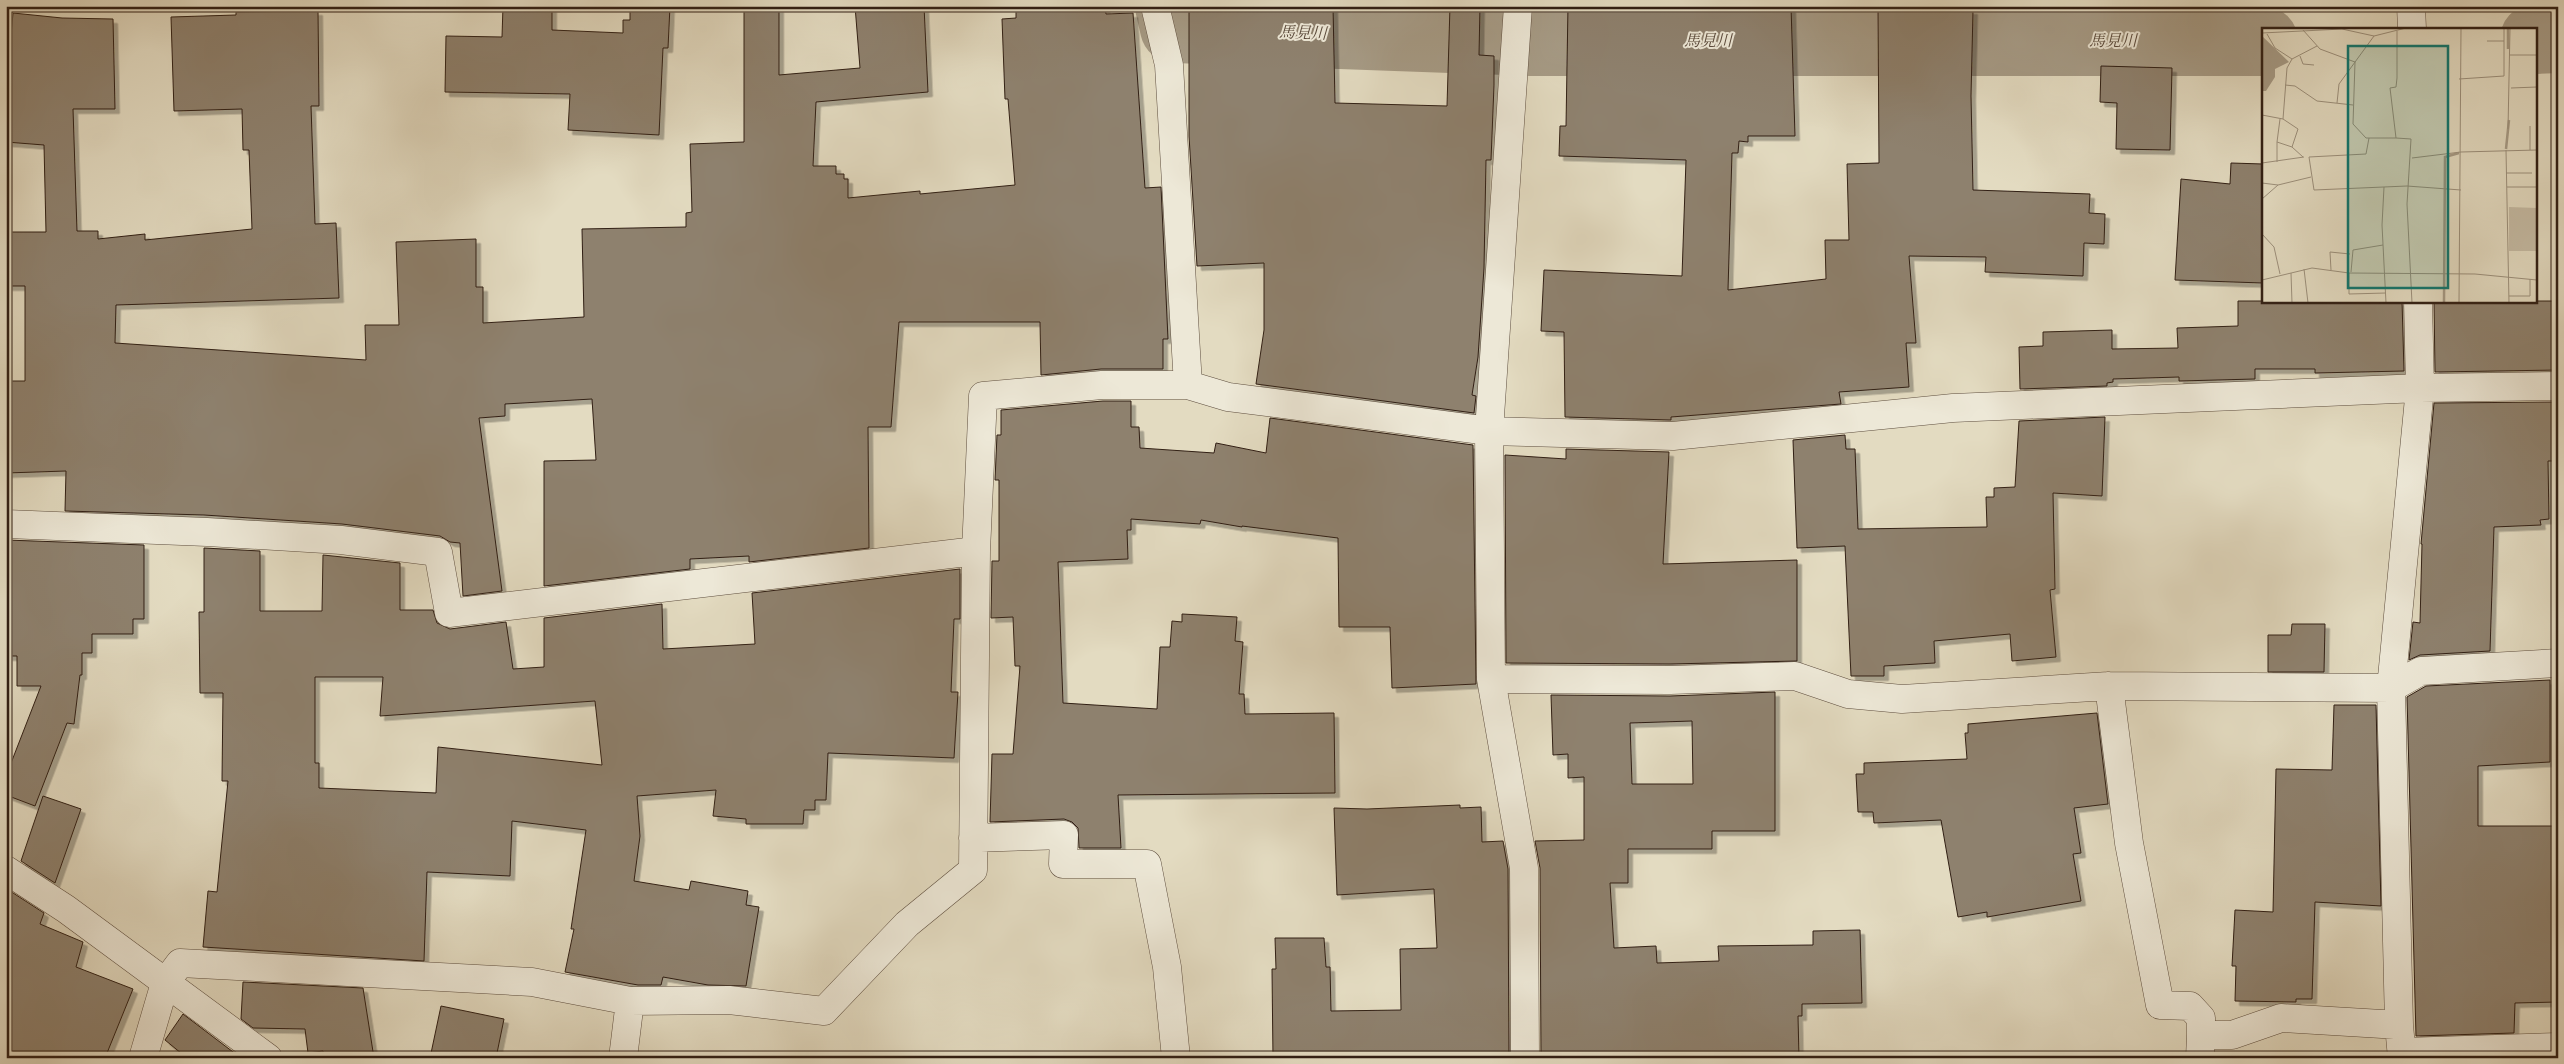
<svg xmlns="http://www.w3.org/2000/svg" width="2564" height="1064" font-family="Alegreya,'Noto Serif JP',serif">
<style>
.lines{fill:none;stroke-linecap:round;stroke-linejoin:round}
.river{stroke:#a69b86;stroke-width:70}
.building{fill:#8e816e;stroke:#311f14;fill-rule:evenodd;filter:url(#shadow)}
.minor-casing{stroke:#5e4e3f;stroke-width:29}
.minor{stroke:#ede8d7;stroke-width:28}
.labels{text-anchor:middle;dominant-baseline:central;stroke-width:4;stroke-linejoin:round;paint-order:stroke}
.water-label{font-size:16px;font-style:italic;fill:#5a4a3c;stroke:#ede8d7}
.inset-river{fill:none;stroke:#a69b86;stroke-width:2.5}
.inset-road{fill:none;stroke:#9c907c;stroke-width:1}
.view{fill:#0f766e;fill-opacity:0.15;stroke:#0f766e;stroke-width:2.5}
.inset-edge{fill:none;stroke:#311f14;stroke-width:2.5}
</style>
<defs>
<filter id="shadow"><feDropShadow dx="4.5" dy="4.5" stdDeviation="0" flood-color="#0004"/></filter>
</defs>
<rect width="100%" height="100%" fill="#e3dbc1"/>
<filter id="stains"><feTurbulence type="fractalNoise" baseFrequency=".004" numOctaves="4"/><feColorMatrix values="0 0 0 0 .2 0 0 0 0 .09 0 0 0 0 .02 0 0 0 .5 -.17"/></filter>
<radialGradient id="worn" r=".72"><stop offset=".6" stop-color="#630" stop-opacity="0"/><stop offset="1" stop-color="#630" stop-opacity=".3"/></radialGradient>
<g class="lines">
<path class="river" d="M 1170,6 L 1175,28 L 1531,41 L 2263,41
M 2535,39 L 2558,38"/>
</g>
<path class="building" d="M 503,6 L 552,6 L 552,30 L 623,33 L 623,20 L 630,20 L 630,6 L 670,6 L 668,48 L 663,48 L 659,135 L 568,130 L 570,94 L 445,92 L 446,36 L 502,37 Z
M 744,6 L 779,6 L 779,75 L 860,68 L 855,6 L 924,6 L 928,92 L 816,102 L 813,166 L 836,166 L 836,174 L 844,174 L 844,179 L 848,179 L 848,198 L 920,191 L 920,194 L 1015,185 L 1008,99 L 1005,99 L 1002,19 L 1016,18 L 1016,6 L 1105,6 L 1106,14 L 1133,13 L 1145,188 L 1161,187 L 1168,339 L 1163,339 L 1163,369 L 1101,369 L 1041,375 L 1040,322 L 899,322 L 891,427 L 868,427 L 869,548 L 749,562 L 749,556 L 690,559 L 690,569 L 544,586 L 544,461 L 596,460 L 592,399 L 505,404 L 505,416 L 479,418 L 502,591 L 463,596 L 460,543 L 450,542 L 440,536 L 342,524 L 204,515 L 65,511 L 66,471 L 6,473 L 6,381 L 25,381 L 25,286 L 6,286 L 6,232 L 46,232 L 44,145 L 6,142 L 6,89 L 13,13 L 62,18 L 113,19 L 115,109 L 73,109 L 77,231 L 98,231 L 98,239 L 145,234 L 145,240 L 252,229 L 249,150 L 243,150 L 242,109 L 174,111 L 171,17 L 236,15 L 236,12 L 318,11 L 319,106 L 311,106 L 315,224 L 336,223 L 339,298 L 116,305 L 115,343 L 366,360 L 365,325 L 399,325 L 396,242 L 476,239 L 476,287 L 483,287 L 483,323 L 584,317 L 582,229 L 686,227 L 686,213 L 692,212 L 690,144 L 744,142 Z
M 1189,6 L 1333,6 L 1335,103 L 1447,106 L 1450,6 L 1480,6 L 1479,55 L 1494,56 L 1494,85 L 1491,160 L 1486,160 L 1484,268 L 1478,357 L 1472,395 L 1476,396 L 1474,413 L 1256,384 L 1264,330 L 1264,263 L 1197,266 L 1189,136 Z
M 1568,6 L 1791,6 L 1795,136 L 1748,136 L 1748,142 L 1739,141 L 1738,153 L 1732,153 L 1728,290 L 1826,279 L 1825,240 L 1849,240 L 1847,164 L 1879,163 L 1878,6 L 1944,6 L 1943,10 L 1973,10 L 1971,96 L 1973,190 L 2090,194 L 2089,213 L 2105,214 L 2104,244 L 2084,243 L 2083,276 L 1985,272 L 1986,257 L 1909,256 L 1916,343 L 1906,343 L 1909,387 L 1839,392 L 1841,404 L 1671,417 L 1671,420 L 1565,417 L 1564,332 L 1541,331 L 1544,270 L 1682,276 L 1686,160 L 1559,156 L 1560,126 L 1566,126 Z
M 2101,66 L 2172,68 L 2170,150 L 2116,149 L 2117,103 L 2100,102 Z
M 2231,163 L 2263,164 L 2263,283 L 2175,280 L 2181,179 L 2230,184 Z
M 2238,301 L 2402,301 L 2404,371 L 2315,373 L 2315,369 L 2255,369 L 2255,379 L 2179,381 L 2179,377 L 2113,379 L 2113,382 L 2107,383 L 2107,386 L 2020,389 L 2019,347 L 2043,346 L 2043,332 L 2112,330 L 2112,349 L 2178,348 L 2177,328 L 2238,326 Z
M 2434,301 L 2558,301 L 2558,370 L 2435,372 Z
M 1103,401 L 1131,401 L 1131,427 L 1139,427 L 1140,448 L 1214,453 L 1216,443 L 1266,453 L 1270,418 L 1473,445 L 1476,684 L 1392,688 L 1390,627 L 1339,627 L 1338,538 L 1242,526 L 1242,527 L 1201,520 L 1200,524 L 1131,519 L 1131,530 L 1127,530 L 1128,559 L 1058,562 L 1063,703 L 1157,709 L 1160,647 L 1170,647 L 1172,621 L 1182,622 L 1182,614 L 1237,617 L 1235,641 L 1243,642 L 1239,694 L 1244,694 L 1245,714 L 1334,713 L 1335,793 L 1118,795 L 1121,848 L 1079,848 L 1078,828 L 1072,822 L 1064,819 L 990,822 L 992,754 L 1013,754 L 1020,666 L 1015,666 L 1013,617 L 991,618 L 992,561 L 999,561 L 999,480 L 995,480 L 997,435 L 1001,435 L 1001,410 Z
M 2558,402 L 2558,461 L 2548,461 L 2549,519 L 2540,520 L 2541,525 L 2494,527 L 2490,651 L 2420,655 L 2409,660 L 2413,622 L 2420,623 L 2422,544 L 2421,544 L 2434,403 Z
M 2105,417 L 2102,496 L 2053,493 L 2055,589 L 2050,590 L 2056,657 L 2012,661 L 2010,634 L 1934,641 L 1935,663 L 1884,666 L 1884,676 L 1851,676 L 1845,546 L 1797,548 L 1793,440 L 1845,435 L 1846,449 L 1855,449 L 1858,529 L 1987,527 L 1986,497 L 1994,497 L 1994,488 L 2015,487 L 2019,421 Z
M 1566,449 L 1669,452 L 1663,564 L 1797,560 L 1797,661 L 1670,664 L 1506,663 L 1505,455 L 1566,459 Z
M 6,540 L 144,545 L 144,619 L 133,619 L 133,634 L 92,634 L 92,653 L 82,653 L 82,675 L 80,675 L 74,724 L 67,723 L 35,806 L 6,795 L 6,776 L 41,686 L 17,686 L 17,656 L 6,656 Z
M 204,548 L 260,551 L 260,611 L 322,611 L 323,555 L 400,563 L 400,610 L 433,610 L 437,623 L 450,629 L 506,622 L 513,669 L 544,667 L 544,618 L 662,604 L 663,649 L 755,644 L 752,593 L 960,569 L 960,619 L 954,619 L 951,692 L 958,692 L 954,758 L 828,753 L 826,800 L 815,800 L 815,810 L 804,810 L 803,824 L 746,824 L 746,819 L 713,816 L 716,790 L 637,796 L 640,836 L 634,881 L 689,890 L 691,881 L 748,891 L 746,905 L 759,907 L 746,986 L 708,985 L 663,977 L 661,985 L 638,985 L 565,972 L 574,929 L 571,929 L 586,830 L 512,821 L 510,876 L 427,872 L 424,961 L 203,947 L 208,891 L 217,892 L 228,781 L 222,781 L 223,693 L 200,693 L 199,612 L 204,612 ZM 315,677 L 383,677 L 380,716 L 595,701 L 602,765 L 438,747 L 436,793 L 319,788 L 319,763 L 315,763 Z
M 2292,624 L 2325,624 L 2324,672 L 2268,672 L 2268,635 L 2291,635 Z
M 2550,680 L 2550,762 L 2478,766 L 2478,826 L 2557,826 L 2558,1002 L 2515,1003 L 2514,1033 L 2416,1036 L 2407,697 L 2426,686 Z
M 1775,692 L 1775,831 L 1712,831 L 1712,849 L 1628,849 L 1628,883 L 1610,883 L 1614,948 L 1656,946 L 1657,963 L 1719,961 L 1718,946 L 1813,945 L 1813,931 L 1860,930 L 1862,1003 L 1802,1004 L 1802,1016 L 1798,1016 L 1799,1058 L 1541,1058 L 1540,868 L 1535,841 L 1584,840 L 1584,777 L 1568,778 L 1568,754 L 1553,755 L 1551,695 L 1670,696 ZM 1692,721 L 1693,784 L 1632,784 L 1630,723 Z
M 2334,705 L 2376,705 L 2381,906 L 2315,902 L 2312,999 L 2296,999 L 2296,1002 L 2235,1001 L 2236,966 L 2232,966 L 2235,910 L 2273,912 L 2276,769 L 2332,770 Z
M 2097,713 L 2108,804 L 2074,808 L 2081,853 L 2073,854 L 2081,901 L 1987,917 L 1987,912 L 1958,917 L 1941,820 L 1874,823 L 1873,812 L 1858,812 L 1856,774 L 1864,774 L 1864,763 L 1967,759 L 1965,733 L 1968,733 L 1968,724 Z
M 43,796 L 81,809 L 55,883 L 21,861 Z
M 1460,805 L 1460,808 L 1481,807 L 1482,842 L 1503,841 L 1508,869 L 1509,1058 L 1273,1058 L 1272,969 L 1276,969 L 1275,938 L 1324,938 L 1326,967 L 1330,967 L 1331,1011 L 1401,1010 L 1400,949 L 1437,948 L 1434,889 L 1337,895 L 1334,808 L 1367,809 Z
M 10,891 L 44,913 L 40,924 L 83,942 L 76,967 L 133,989 L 105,1058 L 6,1058 L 6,903 Z
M 243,982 L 363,988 L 374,1058 L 324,1058 L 323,1051 L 308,1053 L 305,1029 L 253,1028 L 241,1019 Z
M 441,1006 L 504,1019 L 496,1058 L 430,1058 Z
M 183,1014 L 241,1058 L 187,1058 L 165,1040 Z"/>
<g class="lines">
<defs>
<path id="minor" d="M 1155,6 L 1169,65 L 1188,385
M 1518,6 L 1489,431 L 1491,679 L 1524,868 L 1525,1058
M 2411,6 L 2412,29
M 6,524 L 207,532 L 341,540 L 438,552 L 449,613 L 976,551 L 983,396 L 1102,385 L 1188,385 L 1228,397 L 1489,431 L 1673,436 L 1953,408 L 2420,388 L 2558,386
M 1491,679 L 1670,680 L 1795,676 L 1848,694 L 1902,699 L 2109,686 L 2391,688 L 2421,671 L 2558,663
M 2109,686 L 2129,843 L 2160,1005 L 2190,1006 L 2201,1018 L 2201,1035 L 2232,1035 L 2281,1018 L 2399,1025
M 973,838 L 1064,835 L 1063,864 L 1147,864 L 1167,967 L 1176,1058
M 6,870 L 66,909 L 268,1058
M 2403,1052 L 2558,1047
M 143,1058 L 165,983 L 180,963 L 532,982 L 630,1001 L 729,1000 L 824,1011 L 907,924 L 973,870 L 976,551
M 623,1058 L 630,1001
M 2200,1058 L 2201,1035
M 2402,1058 L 2399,1025 L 2391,688 L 2420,388 L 2418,301"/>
</defs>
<use href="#minor" class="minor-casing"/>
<use href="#minor" class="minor"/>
</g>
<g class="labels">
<g class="water-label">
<text transform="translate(1303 33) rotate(2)">馬見川</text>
<text x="1708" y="41">馬見川</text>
<text x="2113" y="41">馬見川</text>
</g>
</g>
<g transform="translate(2262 28)">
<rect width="275" height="275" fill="#e3dbc1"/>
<path d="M 247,179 L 275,180 L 275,223 L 247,223 Z" fill="#c5bba4"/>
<path d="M 0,8 L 27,34 L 13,41 L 13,49 L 4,63 L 0,63 Z" fill="#a69b86"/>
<path class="inset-river" d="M 246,0 L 246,21M 244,121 L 247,92M 182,275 L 183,129 L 197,125"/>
<path class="inset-road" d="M 41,2 L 58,21 L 93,34M 135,3 L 135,50 L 134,59 L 128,60 L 134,110 L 149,111 L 145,176 L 150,275M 0,5 L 80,1 L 112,8 L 144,0M 5,6 L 13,20 L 30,31 L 25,40 L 21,91M 225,13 L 242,13M 248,27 L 275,27M 38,28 L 41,36 L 52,37M 30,31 L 55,18M 93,34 L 91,96 L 104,110 L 134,110M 197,51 L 242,48 L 242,0M 23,57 L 33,58 L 55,73 L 91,77M 249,60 L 275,59M 75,75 L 77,56 L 112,8M 0,87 L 21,91 L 36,101 L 30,119 L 41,129M 18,91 L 15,114 L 30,119M 246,101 L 248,0M 107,110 L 104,126 L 47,129 L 52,162 L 145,158 L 199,162M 15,114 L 15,134M 244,122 L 247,275M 268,122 L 268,98M 150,130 L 199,124 L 275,122M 0,135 L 42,129M 244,145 L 270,145M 0,155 L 16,157 L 49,149M 122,159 L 120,197 L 124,275M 245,159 L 275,159M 0,171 L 16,157M 0,206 L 12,219 L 18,246M 42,241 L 46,275M 69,242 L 68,224 L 88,226M 89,244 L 91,222 L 121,217M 29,245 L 30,275M 87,245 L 87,266 L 124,265M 0,252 L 50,240 L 87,245 L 213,246 L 275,252M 247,268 L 268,268 L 268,251M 197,275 L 199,0"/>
<path class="view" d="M 86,18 L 186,18 L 186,260 L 86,260 Z"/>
<rect width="275" height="275" class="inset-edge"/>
</g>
<rect width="2564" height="1064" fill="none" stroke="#e3dbc1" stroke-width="25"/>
<rect x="8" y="8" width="2549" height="1049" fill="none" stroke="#311f14" stroke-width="2.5"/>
<rect x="12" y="12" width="2539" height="1039" fill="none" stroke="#311f14"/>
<rect width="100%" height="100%" filter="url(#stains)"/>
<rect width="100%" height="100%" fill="url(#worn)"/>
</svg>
